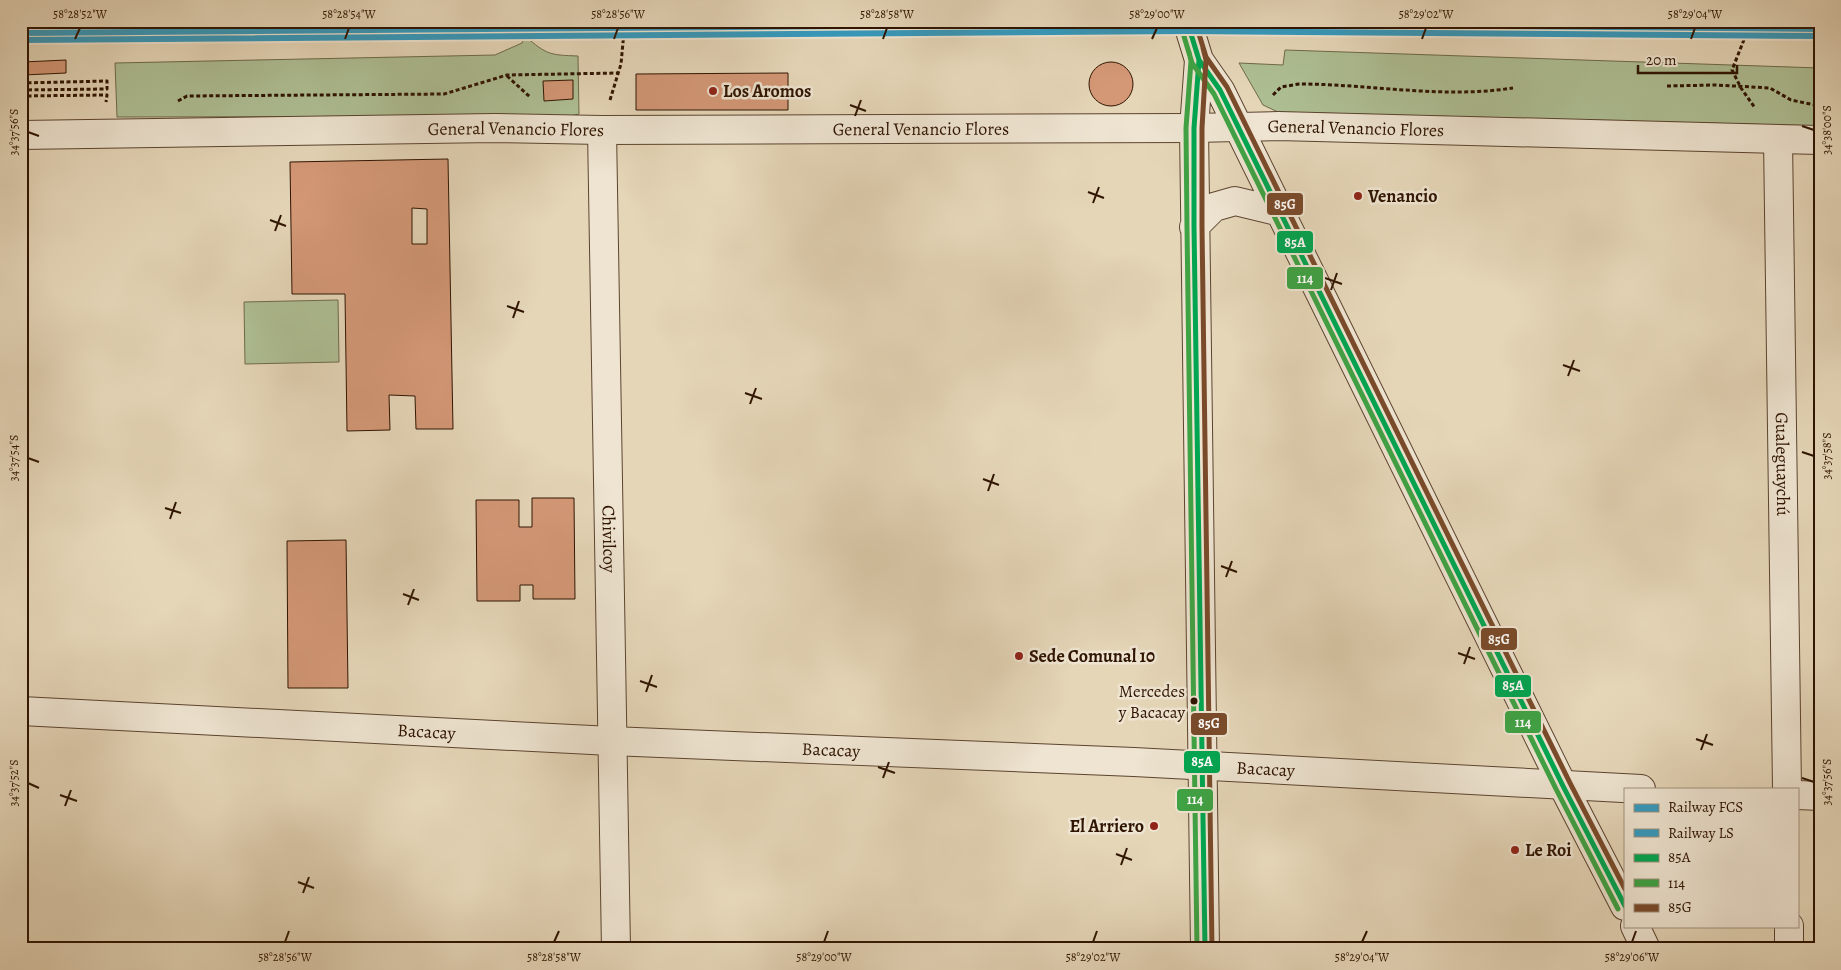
<svg xmlns="http://www.w3.org/2000/svg" width="1841" height="970" font-family="Alegreya,serif">
<style>
.green{fill:#aebf94;stroke:#6e6a4a}
.building{fill:#d49877;stroke:#2f1401;fill-rule:evenodd}
.lines{fill:none;stroke-linecap:round;stroke-linejoin:round}
.minor-casing{stroke:#5c442f;stroke-width:30}
.tertiary-casing{stroke:#5c442f;stroke-width:30}
.path{stroke:#2f1401;stroke-width:3;stroke-dasharray:4 2.5;stroke-linecap:butt}
.minor{stroke:#eee4d1;stroke-width:28}
.tertiary{stroke:#eee4d1;stroke-width:28}
.bus-1-casing{stroke:#eee4d1;stroke-width:9}
.bus-2-casing{stroke:#eee4d1;stroke-width:9}
.bus-3-casing{stroke:#eee4d1;stroke-width:9}
.bus-1{stroke:#00a651;stroke-width:5}
.bus-2{stroke:#3ea344;stroke-width:5}
.bus-3{stroke:#7a4b2a;stroke-width:5}
.rail-1-casing{stroke:#eee4d1;stroke-width:10}
.rail-2-casing{stroke:#eee4d1;stroke-width:10}
.rail-1{stroke:#359abe;stroke-width:6}
.rail-2{stroke:#359abe;stroke-width:6}
.ticks{fill:none;stroke:#2f1401;stroke-width:2}
.poi-dot{fill:#8f2418;stroke:#eee4d1;stroke-width:2}
.bus-dot{fill:#2f1401;stroke:#eee4d1;stroke-width:2}
.labels{text-anchor:middle;dominant-baseline:central;stroke-width:5;stroke-linejoin:round;paint-order:stroke}
.bus-label{font-size:17px;fill:#2f1401;stroke:#eee4d1;text-anchor:end}
.poi-label{font-size:18px;font-weight:bold;fill:#2f1401;stroke:#eee4d1;text-anchor:start}
.street-label{font-size:18px;fill:#2f1401;stroke:#eee4d1}
.line-badge{stroke:#eee4d1;stroke-width:2}
.badge-label{font-size:14px;text-anchor:middle;font-weight:bold;fill:#fff}
.neatline{fill:none;stroke:#2f1401;stroke-width:2}
.ticks-label{font-size:12px;text-anchor:middle;fill:#2f1401}
</style>
<rect width="100%" height="100%" fill="#e5d6b8"/>
<filter id="stains"><feTurbulence type="fractalNoise" baseFrequency=".004" numOctaves="4"/><feColorMatrix values="0 0 0 0 .2 0 0 0 0 .09 0 0 0 0 .02 0 0 0 .5 -.17"/></filter>
<radialGradient id="worn" r=".72"><stop offset=".6" stop-color="#630" stop-opacity="0"/><stop offset="1" stop-color="#630" stop-opacity=".3"/></radialGradient>
<path class="green" d="M 525,36 C 547,55 550,55 578,56 L 579,114 L 570,116 L 117,117 L 115,63 L 495,55 L 522,43 Z
M 1285,50 L 1820,68 L 1820,126 L 1278,112 L 1263,105 L 1239,63 L 1283,65 Z
M 338,300 L 339,362 L 245,364 L 244,302 Z"/>
<path class="building" d="M 21,44 L 23,44 L 24,75 L 21,75 Z
M 66,60 L 66,73 L 24,75 L 23,62 Z
M1089 84a22 22 0 1 1 44 0a22 22 0 1 1-44 0Z
M 788,73 L 788,110 L 636,110 L 636,74 Z
M 573,80 L 573,99 L 544,101 L 543,81 Z
M 448,159 L 453,429 L 416,429 L 415,396 L 389,395 L 390,430 L 347,431 L 345,294 L 292,294 L 290,162 ZM 412,208 L 427,209 L 427,244 L 412,244 Z
M 532,498 L 574,498 L 575,599 L 533,599 L 533,585 L 520,585 L 520,601 L 477,601 L 476,500 L 519,500 L 519,527 L 532,527 Z
M 346,540 L 348,688 L 288,688 L 287,541 Z"/>
<g class="lines">
<defs>
<g id="minor">
<path id="s1" d="M 602,130 L 616,949"/>
<path id="s2" d="M 21,135 L 495,128 L 602,130 L 1194,128 L 1278,126 L 1820,140"/>
<path id="s3" d="M 1778,139 L 1787,789"/>
<path id="s4" d="M 21,711 L 611,741 L 1134,762 L 1641,789"/>
<path d="M 1797,795 L 1820,796"/>
<path d="M 1789,926 L 1789,949"/>
</g>
<path id="tertiary" d="M 1187,21 L 1199,60 L 1220,90 L 1563,786 L 1625,906
M 1199,60 L 1194,128 L 1205,949
M 1194,227 L 1214,207 L 1235,201 L 1281,212
M 1635,926 L 1646,949"/>
</defs>
<use href="#minor" class="minor-casing"/>
<use href="#tertiary" class="tertiary-casing"/>
<path class="path" d="M 1748,21 L 1749,27 L 1732,70 L 1741,88 L 1755,108
M 507,76 L 530,97
M 21,83 L 107,81 L 107,89 L 21,90
M 1667,86 L 1716,85 L 1770,88 L 1791,100 L 1820,106
M 1273,95 L 1281,87 L 1299,84 C 1370,84 1442,99 1513,88
M 21,96 L 107,95 L 106,102
M 610,100 L 621,64 L 625,21
M 178,101 L 187,96 L 444,94 L 507,75 L 618,73"/>
<use href="#minor" class="minor"/>
<use href="#tertiary" class="tertiary"/>
<defs>
<path id="bus-1" d="M 1187,21 L 1199,60 L 1220,90 L 1563,786 L 1625,906
M 1196,50 L 1199,60 L 1194,128 L 1194,227 L 1205,949"/>
<path id="bus-2" d="M 1180,23 L 1192,63 L 1214,94 L 1556,789 L 1618,909
M 1189,52 L 1191,61 L 1186,128 L 1187,227 L 1197,949"/>
<path id="bus-3" d="M 1195,21 L 1206,57 L 1227,87 L 1570,783 L 1625,889
M 1203,48 L 1206,60 L 1202,128 L 1202,227 L 1212,949"/>
</defs>
<use href="#bus-1" class="bus-1-casing"/>
<use href="#bus-2" class="bus-2-casing"/>
<use href="#bus-3" class="bus-3-casing"/>
<use href="#bus-1" class="bus-1"/>
<use href="#bus-2" class="bus-2"/>
<use href="#bus-3" class="bus-3"/>
<defs>
<path id="rail-1" d="M 21,33 L 1187,23 L 1820,29"/>
<path id="rail-2" d="M 21,40 L 1187,31 L 1820,36"/>
</defs>
<use href="#rail-1" class="rail-1-casing"/>
<use href="#rail-2" class="rail-2-casing"/>
<use href="#rail-1" class="rail-1"/>
<use href="#rail-2" class="rail-2"/>
</g>
<path class="ticks" d="M 75,39 L 80,28M 345,39 L 349,28M 614,39 L 618,28M 883,39 L 887,28M 1152,39 L 1157,28M 1422,39 L 1426,28M 1691,39 L 1695,28M 850,105 L 866,111M 855,116 L 861,100M 1802,126 L 1814,130M 28,132 L 39,136M 1088,192 L 1104,198M 1093,203 L 1099,187M 270,220 L 286,226M 275,231 L 281,215M 1325,278 L 1342,284M 1331,290 L 1337,273M 507,306 L 524,312M 513,318 L 519,301M 1563,365 L 1580,371M 1568,376 L 1574,360M 745,393 L 762,399M 750,404 L 756,388M 1802,452 L 1814,456M 28,458 L 39,462M 983,479 L 999,485M 988,491 L 994,474M 165,508 L 181,513M 170,519 L 176,502M 1221,566 L 1237,572M 1226,577 L 1232,561M 403,594 L 419,600M 408,605 L 414,589M 1458,653 L 1475,659M 1464,664 L 1470,647M 640,681 L 657,687M 646,692 L 652,675M 1696,739 L 1713,745M 1701,750 L 1707,734M 878,767 L 895,773M 883,778 L 889,762M 1802,778 L 1814,782M 28,783 L 39,788M 60,795 L 77,801M 65,806 L 71,790M 1116,854 L 1132,860M 1121,865 L 1127,848M 298,882 L 314,888M 303,893 L 309,877M 285,942 L 289,931M 554,942 L 559,931M 824,942 L 828,931M 1093,942 L 1097,931M 1362,942 L 1367,931M 1632,942 L 1636,931"/>
<g class="poi-dot">
<circle cx="713" cy="91" r="5"/>
<circle cx="1358" cy="196" r="5"/>
<circle cx="1019" cy="656" r="5"/>
<circle cx="1154" cy="826" r="5"/>
<circle cx="1515" cy="850" r="5"/>
</g>
<circle class="bus-dot" cx="1194" cy="701" r="4.5"/>
<g class="labels">
<g class="bus-label">
<text x="1185" y="691">Mercedes<tspan x="1185" dy="21">y Bacacay</tspan></text>
</g>
<g class="poi-label">
<text x="723" y="91">Los Aromos</text>
<text x="1368" y="196">Venancio</text>
<text x="1029" y="656">Sede Comunal 10</text>
<text x="1144" y="826" text-anchor="end">El Arriero</text>
<text x="1525" y="850">Le Roi</text>
</g>
<g class="street-label">
<text stroke="none"><textPath href="#s2" startOffset="1335">General Venancio Flores</textPath></text>
<text stroke="none"><textPath href="#s2" startOffset="495">General Venancio Flores</textPath></text>
<text stroke="none"><textPath href="#s2" startOffset="900">General Venancio Flores</textPath></text>
<text stroke="none"><textPath href="#s3" startOffset="325">Gualeguaychú</textPath></text>
<text stroke="none"><textPath href="#s1" startOffset="409">Chivilcoy</textPath></text>
<text stroke="none"><textPath href="#s4" startOffset="406">Bacacay</textPath></text>
<text stroke="none"><textPath href="#s4" startOffset="811">Bacacay</textPath></text>
<text stroke="none"><textPath href="#s4" startOffset="1246">Bacacay</textPath></text>
</g>
</g>
<g class="line-badge">
<rect x="1266" y="192" width="38" height="24" rx="5" fill="#7a4b2a"/>
<rect x="1276" y="230" width="38" height="24" rx="5" fill="#00a651"/>
<rect x="1286" y="266" width="38" height="24" rx="5" fill="#3ea344"/>
<rect x="1480" y="627" width="38" height="24" rx="5" fill="#7a4b2a"/>
<rect x="1494" y="674" width="38" height="24" rx="5" fill="#00a651"/>
<rect x="1504" y="710" width="38" height="24" rx="5" fill="#3ea344"/>
<rect x="1190" y="712" width="38" height="24" rx="5" fill="#7a4b2a"/>
<rect x="1183" y="750" width="38" height="24" rx="5" fill="#00a651"/>
<rect x="1176" y="788" width="38" height="24" rx="5" fill="#3ea344"/>
</g>
<g class="badge-label">
<text x="1285" y="209">85G</text>
<text x="1295" y="247">85A</text>
<text x="1305" y="283">114</text>
<text x="1499" y="644">85G</text>
<text x="1513" y="690">85A</text>
<text x="1523" y="727">114</text>
<text x="1209" y="728">85G</text>
<text x="1202" y="766">85A</text>
<text x="1195" y="804">114</text>
</g>
<rect width="1841" height="970" fill="none" stroke="#e5d6b8" stroke-width="55"/>
<rect x="1624" y="788" width="175" height="140" fill="#eee4d1" stroke="#a2917e"/>
<rect x="1634" y="804" width="25" height="8" fill="#359abe" stroke="#a2917e"/>
<text x="1668" y="812" font-size="15" fill="#2f1401">Railway FCS</text>
<rect x="1634" y="829" width="25" height="8" fill="#359abe" stroke="#a2917e"/>
<text x="1668" y="838" font-size="15" fill="#2f1401">Railway LS</text>
<rect x="1634" y="854" width="25" height="8" fill="#00a651" stroke="#a2917e"/>
<text x="1668" y="862" font-size="15" fill="#2f1401">85A</text>
<rect x="1634" y="879" width="25" height="8" fill="#3ea344" stroke="#a2917e"/>
<text x="1668" y="888" font-size="15" fill="#2f1401">114</text>
<rect x="1634" y="904" width="25" height="8" fill="#7a4b2a" stroke="#a2917e"/>
<text x="1668" y="912" font-size="15" fill="#2f1401">85G</text>
<path d="M1638 65v8h99v-8" fill="none" stroke="#2f1401" stroke-width="2.5"/>
<text x="1646" y="65" font-size="15" fill="#2f1401" stroke="#eee4d1" stroke-width="4" paint-order="stroke">20 m</text>
<rect x="28" y="28" width="1786" height="914" class="neatline"/>
<g class="ticks-label">
<text x="80" y="18">58°28'52"W</text>
<text x="349" y="18">58°28'54"W</text>
<text x="618" y="18">58°28'56"W</text>
<text x="887" y="18">58°28'58"W</text>
<text x="1157" y="18">58°29'00"W</text>
<text x="1426" y="18">58°29'02"W</text>
<text x="1695" y="18">58°29'04"W</text>
<text transform="translate(1827 130) rotate(-90)" y="4">34°38'00"S</text>
<text transform="translate(14 132) rotate(-90)" y="4">34°37'56"S</text>
<text transform="translate(1827 456) rotate(-90)" y="4">34°37'58"S</text>
<text transform="translate(14 458) rotate(-90)" y="4">34°37'54"S</text>
<text transform="translate(1827 782) rotate(-90)" y="4">34°37'56"S</text>
<text transform="translate(14 783) rotate(-90)" y="4">34°37'52"S</text>
<text x="285" y="961">58°28'56"W</text>
<text x="554" y="961">58°28'58"W</text>
<text x="824" y="961">58°29'00"W</text>
<text x="1093" y="961">58°29'02"W</text>
<text x="1362" y="961">58°29'04"W</text>
<text x="1632" y="961">58°29'06"W</text>
</g>
<rect width="100%" height="100%" filter="url(#stains)"/>
<rect width="100%" height="100%" fill="url(#worn)"/>
</svg>
